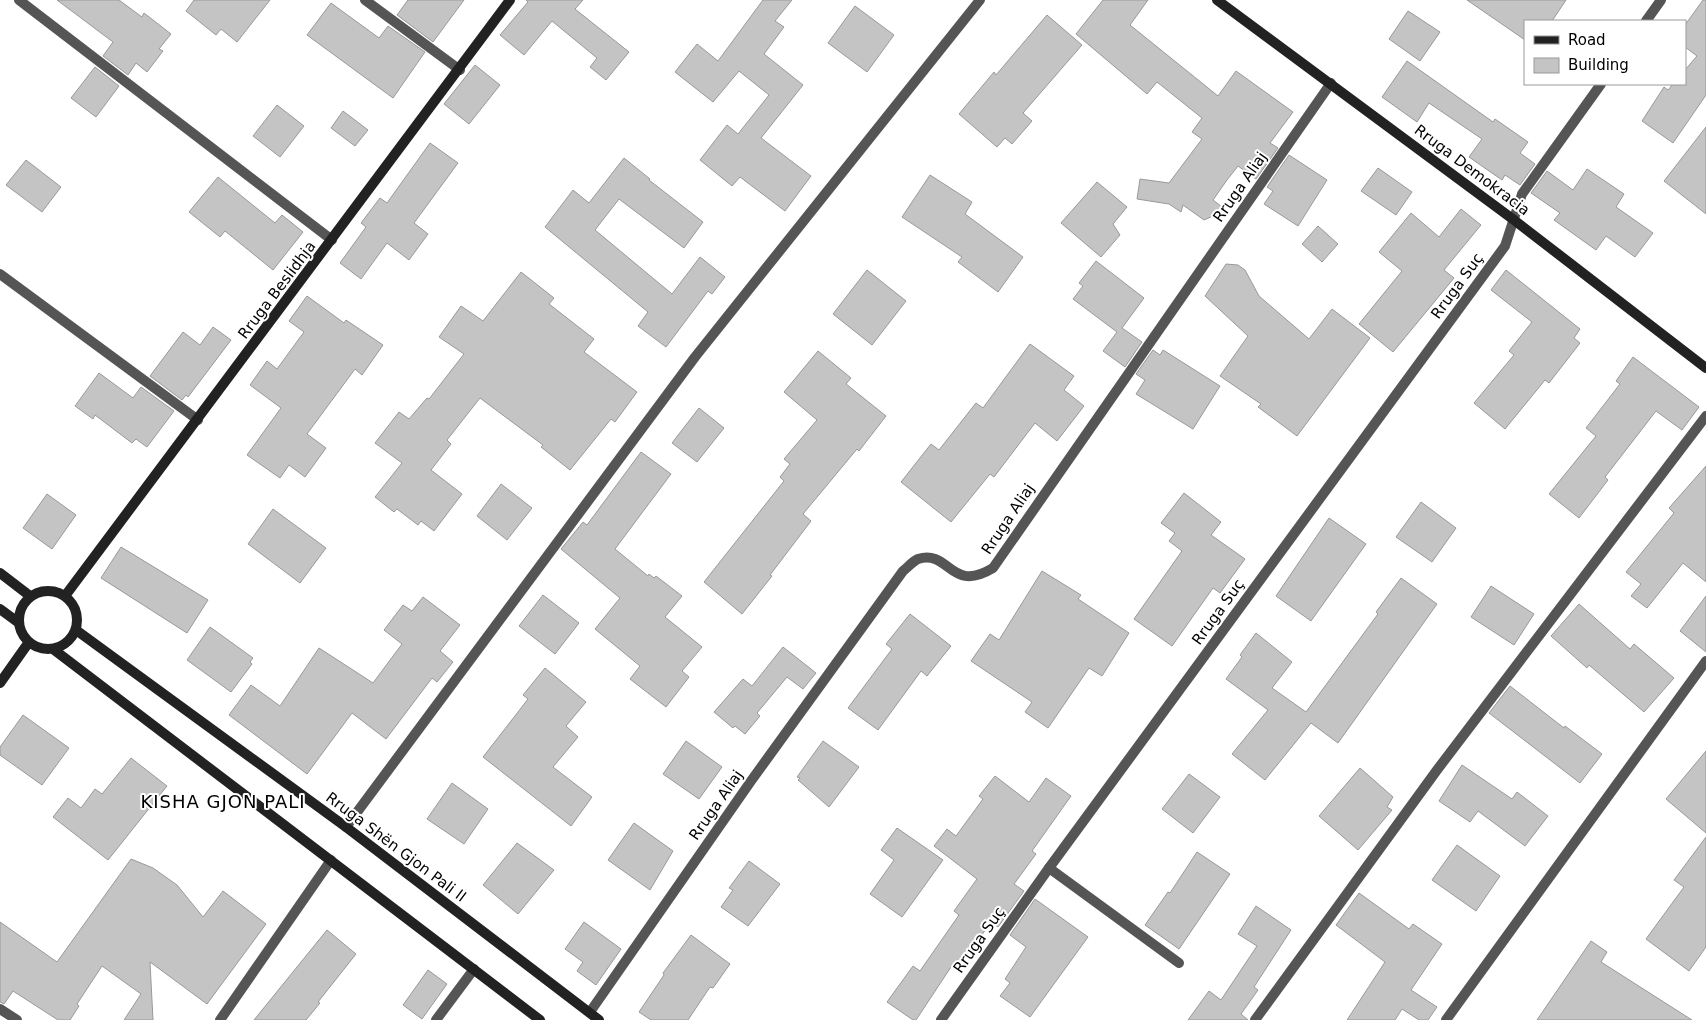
<svg xmlns="http://www.w3.org/2000/svg" width="1706" height="1020" font-family="'DejaVu Sans',sans-serif">
<style>
.building{fill:#c4c4c4;stroke:#999}
.lines{fill:none;stroke-linecap:round;stroke-linejoin:round}
.lane{stroke:#555;stroke-width:10}
.street{stroke:#555;stroke-width:10}
.secondary{stroke:#222;stroke-width:10}
.labels{text-anchor:middle;dominant-baseline:central;stroke-width:4;stroke-linejoin:round;paint-order:stroke}
.street-label{font-size:15px;fill:#000;stroke:#fff}
.quarter-label{font-size:18px;letter-spacing:1px;fill:#000;stroke:#fff}
</style>
<rect width="100%" height="100%" fill="#fff"/>
<path class="building" d="M 57,0 L 119,0 L 142,17 L 144,13 L 171,34 L 159,49 L 163,51 L 147,72 L 136,63 L 128,75 L 103,56 L 113,42 Z
M 194,0 L 270,0 L 237,42 L 221,29 L 216,35 L 186,11 Z
M 408,0 L 464,0 L 433,42 L 397,15 Z
M 526,0 L 583,0 L 575,9 L 629,52 L 606,80 L 590,67 L 597,58 L 552,21 L 524,55 L 500,35 L 528,2 Z
M 763,0 L 792,0 L 775,21 L 784,27 L 764,54 L 803,85 L 761,138 L 811,176 L 785,211 L 740,177 L 732,186 L 700,160 L 727,125 L 738,134 L 769,95 L 739,71 L 713,102 L 675,72 L 697,44 L 718,61 Z
M 1103,0 L 1148,0 L 1130,25 L 1218,96 L 1236,71 L 1293,112 L 1270,143 L 1278,148 L 1256,179 L 1238,166 L 1227,180 L 1213,200 L 1226,210 L 1204,220 L 1183,205 L 1181,212 L 1169,204 L 1137,199 L 1140,179 L 1169,183 L 1202,139 L 1192,132 L 1202,118 L 1157,82 L 1147,94 L 1076,34 Z
M 1467,0 L 1566,0 L 1552,21 L 1525,21 L 1525,40 Z
M 1703,0 L 1706,0 L 1706,95 L 1673,143 L 1642,121 L 1664,87 L 1668,90 L 1673,84 L 1685,84 L 1685,70 L 1697,56 L 1685,47 L 1685,25 Z
M 331,3 L 379,38 L 388,26 L 425,52 L 393,98 L 307,35 Z
M 855,6 L 894,35 L 867,72 L 828,43 Z
M 1408,11 L 1440,32 L 1420,61 L 1389,39 Z
M 1047,15 L 1082,45 L 1023,113 L 1032,121 L 1012,144 L 1005,138 L 997,147 L 959,114 L 994,72 L 996,75 Z
M 1407,61 L 1493,122 L 1495,119 L 1528,142 L 1520,153 L 1535,164 L 1520,185 L 1505,175 L 1502,180 L 1469,157 L 1482,139 L 1429,103 L 1417,122 L 1382,97 Z
M 475,65 L 500,85 L 469,124 L 444,104 Z
M 95,67 L 119,86 L 96,117 L 71,98 Z
M 277,105 L 304,126 L 280,157 L 253,136 Z
M 343,111 L 368,130 L 355,146 L 331,128 Z
M 1706,127 L 1706,214 L 1664,181 Z
M 430,143 L 458,163 L 414,223 L 428,234 L 409,260 L 387,243 L 361,279 L 340,263 L 366,227 L 361,223 L 380,198 L 387,203 Z
M 1289,155 L 1327,180 L 1298,226 L 1264,204 L 1273,191 L 1267,187 Z
M 624,158 L 650,179 L 649,180 L 703,222 L 684,248 L 619,199 L 595,230 L 672,294 L 700,257 L 725,277 L 712,294 L 708,291 L 666,347 L 638,326 L 648,312 L 545,227 L 573,190 L 589,203 Z
M 26,160 L 61,187 L 42,212 L 6,185 Z
M 1378,168 L 1412,192 L 1396,215 L 1361,191 Z
M 1587,169 L 1624,194 L 1616,207 L 1653,233 L 1635,257 L 1606,236 L 1596,250 L 1554,220 L 1560,213 L 1531,193 L 1547,171 L 1573,190 Z
M 930,175 L 972,202 L 965,214 L 1023,257 L 998,292 L 958,262 L 962,257 L 902,217 Z
M 218,177 L 275,223 L 282,215 L 303,232 L 273,270 L 225,231 L 220,237 L 189,212 Z
M 1097,182 L 1127,207 L 1113,224 L 1120,235 L 1101,257 L 1061,223 Z
M 1461,209 L 1481,225 L 1444,270 L 1454,278 L 1393,352 L 1359,324 L 1402,271 L 1379,252 L 1411,213 L 1439,237 Z
M 1318,226 L 1338,244 L 1322,262 L 1302,244 Z
M 1096,261 L 1144,298 L 1122,328 L 1142,342 L 1125,367 L 1103,351 L 1117,332 L 1073,299 L 1083,286 L 1079,283 Z
M 1226,264 L 1238,265 L 1245,270 L 1259,296 L 1309,339 L 1332,309 L 1370,338 L 1297,436 L 1258,407 L 1261,404 L 1220,376 L 1248,336 L 1205,296 Z
M 867,270 L 906,301 L 872,345 L 833,314 Z
M 1506,270 L 1580,329 L 1574,338 L 1580,343 L 1549,383 L 1545,380 L 1505,429 L 1474,403 L 1514,355 L 1509,351 L 1532,322 L 1491,290 Z
M 521,272 L 554,298 L 549,304 L 594,339 L 584,352 L 637,392 L 615,422 L 611,419 L 570,470 L 541,447 L 543,445 L 480,398 L 447,440 L 451,444 L 431,470 L 462,494 L 434,531 L 421,521 L 418,525 L 397,509 L 394,512 L 375,497 L 402,463 L 375,443 L 399,412 L 409,419 L 427,398 L 429,399 L 464,354 L 439,337 L 461,306 L 483,321 Z
M 307,296 L 344,323 L 346,320 L 383,345 L 362,375 L 355,369 L 307,434 L 326,448 L 305,477 L 289,465 L 280,478 L 247,455 L 281,408 L 250,385 L 267,361 L 277,369 L 304,332 L 289,321 Z
M 213,327 L 231,340 L 188,397 L 186,395 L 182,400 L 150,376 L 183,332 L 200,345 Z
M 1030,344 L 1074,376 L 1064,390 L 1084,406 L 1057,441 L 1035,423 L 994,477 L 990,474 L 951,522 L 901,482 L 931,444 L 939,450 L 976,403 L 983,408 Z
M 1153,350 L 1160,355 L 1163,350 L 1220,386 L 1193,429 L 1136,394 L 1145,380 L 1136,374 Z
M 818,351 L 851,378 L 846,384 L 886,416 L 859,451 L 857,449 L 803,514 L 811,521 L 770,575 L 772,576 L 742,614 L 704,582 L 784,481 L 780,477 L 790,464 L 784,459 L 817,420 L 784,392 Z
M 1633,357 L 1699,407 L 1682,430 L 1656,411 L 1605,477 L 1608,480 L 1579,518 L 1549,494 L 1596,436 L 1586,428 L 1620,384 L 1616,381 Z
M 99,373 L 133,398 L 141,387 L 174,411 L 147,447 L 136,439 L 132,443 L 95,415 L 93,419 L 75,406 Z
M 699,408 L 724,428 L 697,462 L 672,443 Z
M 641,452 L 671,474 L 615,549 L 648,576 L 649,574 L 654,578 L 656,576 L 682,596 L 665,617 L 702,647 L 682,671 L 689,677 L 666,707 L 630,679 L 640,666 L 595,629 L 620,598 L 561,549 L 583,522 L 587,525 Z
M 1706,466 L 1706,582 L 1683,563 L 1647,608 L 1631,596 L 1641,584 L 1626,572 L 1674,513 L 1669,508 Z
M 501,484 L 532,508 L 507,540 L 477,516 Z
M 1184,493 L 1221,522 L 1211,535 L 1245,559 L 1220,593 L 1213,588 L 1172,646 L 1134,619 L 1182,551 L 1169,541 L 1175,533 L 1161,523 Z
M 47,494 L 76,515 L 52,549 L 23,528 Z
M 1421,502 L 1456,528 L 1432,562 L 1396,537 Z
M 273,509 L 326,548 L 300,583 L 248,544 Z
M 1329,518 L 1366,544 L 1311,621 L 1276,596 Z
M 121,547 L 208,600 L 187,633 L 101,578 Z
M 1042,571 L 1081,595 L 1078,599 L 1129,633 L 1102,676 L 1089,668 L 1048,728 L 1025,712 L 1032,702 L 971,661 L 990,634 L 999,640 Z
M 1401,578 L 1437,604 L 1338,743 L 1311,723 L 1265,780 L 1232,754 L 1268,710 L 1226,679 L 1242,657 L 1240,655 L 1256,633 L 1292,662 L 1272,688 L 1306,712 L 1378,614 L 1376,612 Z
M 1491,586 L 1534,614 L 1514,645 L 1471,617 Z
M 543,595 L 579,623 L 555,654 L 519,626 Z
M 1706,596 L 1706,652 L 1680,631 Z
M 423,597 L 460,625 L 440,651 L 453,662 L 437,682 L 432,678 L 386,739 L 352,713 L 307,774 L 229,715 L 251,685 L 280,706 L 319,648 L 373,683 L 402,644 L 384,630 L 403,605 L 412,611 Z
M 1579,604 L 1630,649 L 1634,644 L 1674,678 L 1644,712 L 1589,665 L 1587,668 L 1551,636 Z
M 910,614 L 951,646 L 927,676 L 921,671 L 878,730 L 848,708 L 892,649 L 886,644 Z
M 210,627 L 253,658 L 250,662 L 252,664 L 231,692 L 187,660 Z
M 783,647 L 816,673 L 803,689 L 787,677 L 757,713 L 760,716 L 745,734 L 735,726 L 733,728 L 714,712 L 743,679 L 752,686 Z
M 545,668 L 586,702 L 566,726 L 578,737 L 553,767 L 592,797 L 571,826 L 483,757 L 518,712 L 528,699 L 523,695 Z
M 1510,686 L 1564,728 L 1565,726 L 1602,754 L 1580,783 L 1489,713 Z
M 23,715 L 69,748 L 42,785 L 0,755 L 0,747 Z
M 686,741 L 722,767 L 699,799 L 663,774 Z
M 823,741 L 859,767 L 829,807 L 798,780 L 800,778 L 797,777 Z
M 1706,751 L 1706,833 L 1666,799 Z
M 131,758 L 167,786 L 108,860 L 53,817 L 68,798 L 81,808 L 95,789 L 102,794 Z
M 1462,765 L 1512,799 L 1517,792 L 1548,816 L 1525,846 L 1478,811 L 1470,822 L 1439,801 Z
M 1360,768 L 1393,797 L 1387,807 L 1392,810 L 1358,850 L 1319,816 Z
M 1189,774 L 1220,797 L 1193,833 L 1162,809 Z
M 995,776 L 1029,802 L 1046,778 L 1071,796 L 1032,851 L 1036,854 L 1014,884 L 1024,891 L 998,927 L 991,922 L 959,967 L 953,964 L 916,1020 L 913,1020 L 887,1002 L 913,966 L 920,971 L 959,915 L 954,911 L 977,879 L 934,846 L 947,829 L 956,836 L 983,799 L 979,796 Z
M 452,783 L 488,809 L 464,844 L 427,819 Z
M 634,823 L 673,851 L 650,890 L 608,860 Z
M 897,828 L 943,860 L 902,917 L 870,894 L 894,860 L 881,850 Z
M 1706,837 L 1706,947 L 1689,971 L 1646,939 L 1684,887 L 1674,880 Z
M 517,843 L 554,870 L 518,914 L 483,885 Z
M 1457,845 L 1500,876 L 1476,911 L 1432,880 Z
M 1197,852 L 1230,874 L 1179,949 L 1145,925 L 1168,892 L 1170,893 Z
M 131,859 L 153,868 L 177,885 L 203,917 L 223,891 L 266,924 L 207,1004 L 150,962 L 153,1020 L 124,1020 L 141,994 L 102,966 L 77,1004 L 79,1006 L 70,1020 L 58,1020 L 13,991 L 4,1004 L 0,1002 L 0,922 L 57,962 Z
M 749,861 L 780,884 L 748,926 L 721,907 L 733,890 L 729,888 Z
M 1359,893 L 1409,929 L 1413,924 L 1442,944 L 1411,990 L 1437,1007 L 1428,1020 L 1419,1020 L 1402,1009 L 1395,1020 L 1347,1020 L 1385,962 L 1336,925 Z
M 1035,899 L 1088,937 L 1030,1017 L 1000,996 L 1010,983 L 1005,979 L 1026,947 L 1010,935 Z
M 1256,906 L 1291,930 L 1254,987 L 1258,990 L 1241,1014 L 1248,1020 L 1188,1020 L 1209,991 L 1221,1000 L 1257,946 L 1238,934 Z
M 584,922 L 621,949 L 596,985 L 577,971 L 583,962 L 565,949 Z
M 327,930 L 356,954 L 318,1002 L 320,1003 L 306,1020 L 254,1020 Z
M 691,935 L 730,964 L 713,988 L 710,987 L 688,1020 L 651,1020 L 639,1012 L 664,975 L 663,973 Z
M 1591,941 L 1607,952 L 1601,962 L 1692,1020 L 1537,1020 Z
M 428,970 L 447,984 L 422,1019 L 403,1005 Z"/>
<g class="lines">
<path class="lane" d="M 1049,868 L 1179,963
M 220,1020 L 331,860"/>
<path class="street" d="M 19,0 L 332,240
M 365,0 L 460,70
M 1646,21 L 1661,0
M 0,274 L 198,420
M 346,827 L 695,357 L 980,0
M 0,1009 L 17,1020
M 590,1012 L 751,781 L 903,571 C 907,568 913,561 918,559 C 950,549 950,594 993,568 L 1331,83
M 436,1020 L 474,969
M 941,1020 L 1049,868 L 1505,246 L 1522,194 L 1601,84
M 1255,1020 L 1437,770 L 1706,416
M 1446,1020 L 1706,661"/>
<path class="secondary" d="M 1217,0 L 1514,220 L 1706,368
M 0,573 L 30,596
M19 620a29 29 0 1 1 58 0a29 29 0 1 1-58 0Z
M 65,596 L 510,0
M 0,609 L 19,623
M 76,630 L 346,827 L 599,1020
M 53,649 L 540,1020
M 0,683 L 29,642"/>
</g>
<g class="labels">
<g class="street-label">
<text transform="translate(1472 170) rotate(37)">Rruga Demokracia</text>
<text transform="translate(1240 187) rotate(-55)">Rruga Aliaj</text>
<text transform="translate(1457 286) rotate(-54)">Rruga Suç</text>
<text transform="translate(277 290) rotate(-53)">Rruga Beslidhja</text>
<text transform="translate(1008 519) rotate(-56)">Rruga Aliaj</text>
<text transform="translate(1218 612) rotate(-54)">Rruga Suç</text>
<text transform="translate(716 805) rotate(-55)">Rruga Aliaj</text>
<text transform="translate(396 847) rotate(37)">Rruga Shën Gjon Pali II</text>
<text transform="translate(979 940) rotate(-55)">Rruga Suç</text>
</g>
<g class="quarter-label">
<text x="223" y="801">KISHA GJON PALI</text>
</g>
</g>
<rect x="1524" y="20" width="162" height="65" fill="#ffffff" stroke="#999999"/>
<rect x="1534" y="36" width="25" height="8" fill="#222222" stroke="#999999"/>
<text x="1568" y="45" font-size="15" fill="#000000">Road</text>
<rect x="1534" y="58" width="25" height="15" fill="#c4c4c4" stroke="#999999"/>
<text x="1568" y="70" font-size="15" fill="#000000">Building</text>
</svg>
